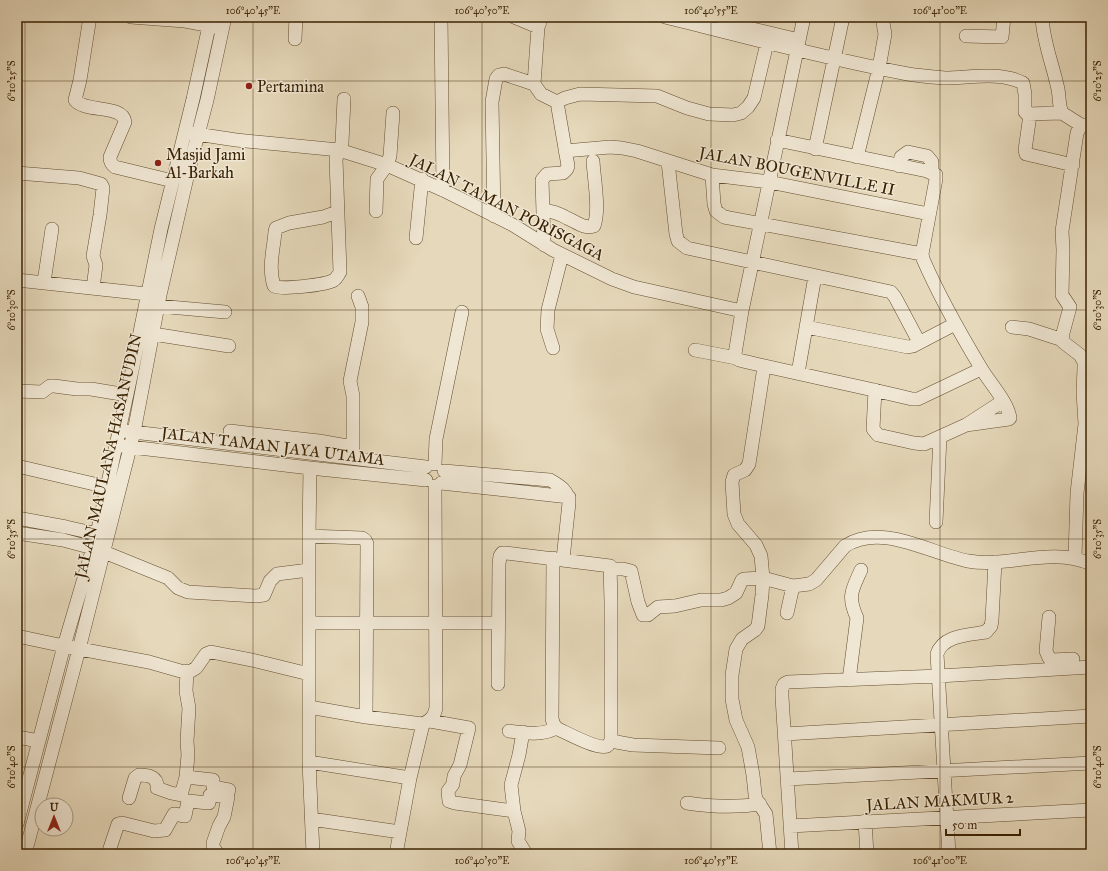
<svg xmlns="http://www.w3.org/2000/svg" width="1108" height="871" font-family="'IM FELL Great Primer',serif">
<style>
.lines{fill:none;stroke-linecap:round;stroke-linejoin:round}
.minor-casing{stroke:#644e2f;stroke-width:14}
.minor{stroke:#efe6d3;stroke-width:13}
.ticks{fill:none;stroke:#382000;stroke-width:1;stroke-opacity:0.45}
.poi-dot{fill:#8f2418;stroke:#efe6d3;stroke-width:1.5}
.labels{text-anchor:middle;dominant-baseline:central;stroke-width:3;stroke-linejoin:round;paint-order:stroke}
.poi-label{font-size:16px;fill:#382000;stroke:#efe6d3;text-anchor:start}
.street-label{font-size:16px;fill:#382000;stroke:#efe6d3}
.neatline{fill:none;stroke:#382000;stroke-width:1.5}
.ticks-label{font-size:10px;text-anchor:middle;fill:#382000}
</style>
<rect width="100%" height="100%" fill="#e6d9bb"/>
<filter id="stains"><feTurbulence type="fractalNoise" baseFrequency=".005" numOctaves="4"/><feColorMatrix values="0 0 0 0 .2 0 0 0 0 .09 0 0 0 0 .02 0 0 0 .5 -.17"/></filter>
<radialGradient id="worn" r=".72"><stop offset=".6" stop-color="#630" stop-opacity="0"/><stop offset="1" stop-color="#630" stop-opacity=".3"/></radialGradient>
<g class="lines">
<defs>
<path id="minor" d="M 90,17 L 80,80 L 75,100 C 85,113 123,104 125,122 L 110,157 C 110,162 111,164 115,167 L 173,181
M 131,17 L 185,21 L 217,27
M 441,17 L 443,190
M 514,17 L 538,27
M 542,17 L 538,27 L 534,84 L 541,94 L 557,102 L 568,166 L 567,169 L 563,173 L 547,174 L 542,180 L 544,245
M 665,17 C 746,37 827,59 908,74 C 920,76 933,77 945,78 C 970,78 1000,71 1023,83 L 1025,94 L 1025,112 L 1027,114 L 1062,113 L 1081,125
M 1042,17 C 1043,41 1052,62 1057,85 C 1060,94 1058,104 1062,113
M 723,22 L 799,40
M 966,36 L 1002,37 L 1004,17
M 295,39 L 296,17
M 557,102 L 565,98 L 580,94 L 657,96 L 687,108 L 709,114 L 733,115 L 741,113 L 748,107 L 754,98 L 767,43
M 1030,115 L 1025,150 L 1026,154 L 1073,165
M 190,133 L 236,140 L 339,150 L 387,165 L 443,190 L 513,225 L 553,250 L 612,279 L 634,287 L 742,311
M 777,140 L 927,171 L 936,175 L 936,179 L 922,254 L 923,259 C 939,296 960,333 981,368 C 989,382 1008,402 1010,418 L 1009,419 L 966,425
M 815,149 L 843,17
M 565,151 L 610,147 L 622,148 L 637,151 L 712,175 L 769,182 L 929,214
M 857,157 L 879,68 L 885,34 L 882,17
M 668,162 L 676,234 L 678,241 L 687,248 L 891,292 L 895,297 L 919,342
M 899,166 L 901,157 L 908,152 L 927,156 L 932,162 L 932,173
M 17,173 L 79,178 L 101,184 L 103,188 L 100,215 L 93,256 L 96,265 L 93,288
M 712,175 L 714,204 L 716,211 L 724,217 L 922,254
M 543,210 C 551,211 560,214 567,218 C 577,222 583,229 594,226 C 600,210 594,179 593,161
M 376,211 L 377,179 L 387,165 L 390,156 L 393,113
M 337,212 L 323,217 L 289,223 L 276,228 C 274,232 275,236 274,241 C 272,255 269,271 274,286 C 281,290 326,285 334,280 C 337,278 338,275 340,272 L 336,159 L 342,143 L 344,99
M 494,216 L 492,102 L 496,79 L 499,75 L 504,74 L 534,84
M 416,238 L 422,179
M 17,280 L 156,295
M 44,282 L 52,229
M 158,306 L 225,312
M 806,327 L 908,347 L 913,346 L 955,324
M 1012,327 L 1029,329 L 1063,340
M 153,334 L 229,346
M 553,348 L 547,329 L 548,310 L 562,255
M 695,350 L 736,358 L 739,360 C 797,374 855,385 912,399 L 918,399 L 981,369
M 736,358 L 735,354 L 742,311 L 804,17
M 764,367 L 749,464 L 745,470 L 734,475 L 732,482 L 734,514 L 738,524 L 756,545 L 761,556 L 763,578 L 762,595 L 758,626 L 755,630 L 742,639 L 736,649 L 732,675 L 732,699 L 736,720 L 748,747 L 753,775 L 755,794 L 756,799 L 766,814 L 770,854
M 798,373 L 815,276
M 875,390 L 873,429 L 878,435 L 914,443 L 924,444 L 966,425 L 1003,401
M 17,391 L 42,392 L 50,386 L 54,386 L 77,389 L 91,389 L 127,395
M 125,431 L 426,467
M 230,431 L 319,441 L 353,447 L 352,455
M 122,446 L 310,468 L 426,480
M 353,447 L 353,396 L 350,381 L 362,322 L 362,307 L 358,296
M 435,464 L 436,439 L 462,312
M 17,466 L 107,487
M 310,468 L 309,536 L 309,762 L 313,854
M 444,471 L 550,480 C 560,486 568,490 569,503 L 563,559
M 441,483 L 569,497
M 17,518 L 66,527 L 97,534
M 936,522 L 940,437
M 17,533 L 63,540 L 93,548
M 309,536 L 362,538 L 365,540 L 367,544 L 366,717
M 104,552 L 168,578 L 178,588 L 188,592 L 256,596 L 264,595 L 270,581 L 277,574 L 309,570
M 1075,558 L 1077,493 L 1085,424 L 1083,392 L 1084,368 L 1084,362 L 1080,355 L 1063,342 L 1063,333 L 1070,307 L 1062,295 L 1063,250 L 1062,231 L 1077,133 L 1081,125 L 1091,125
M 610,569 L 623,569 L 631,571 L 638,602 L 643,615 L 648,615 L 658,607 L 675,606 L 701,600 L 721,600 L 728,598 L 736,593 L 742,580 L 744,579 L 763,578 L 793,586 L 809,584 L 816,580 L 845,546 C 882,522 931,554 968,561 C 1008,568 1050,546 1091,564
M 787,613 L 793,586
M 1049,617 L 1046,651 L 1049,658 L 1052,660 L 1073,659
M 309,623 L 498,623
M 17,636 L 64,646 L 149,662 L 184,672 L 191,671 L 196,668 L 206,654 L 211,652 L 256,661 L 309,674
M 849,680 L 857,618 C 847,596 852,590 861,570
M 498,684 L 499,564 L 500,556 L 502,553 L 506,553 L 610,566 L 611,602 L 611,741 C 609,743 609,745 607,746 C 598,750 567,733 558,729 L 554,725 L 552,719 L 553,558
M 309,707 L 366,717 L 423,724 C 431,720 434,717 436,708 L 435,486
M 430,721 L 469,728 L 460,765 L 454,776 L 453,784 L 448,791 L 449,801 L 455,803 L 514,811 L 519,831 L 518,841 L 526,854
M 509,731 C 524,733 542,736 556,728
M 785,734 L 1091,716
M 17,737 L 39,741
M 611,741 L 633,745 L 719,748
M 309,762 L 410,778
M 186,777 L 213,780 L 213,787 L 229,790
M 788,779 L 1091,763
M 129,798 L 135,778 L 139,775 C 149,775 158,777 157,788 L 171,793 L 181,795 L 186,777 L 188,755 L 187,741 L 189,708 L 186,691 L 187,671
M 687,803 C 713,807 734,808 760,804
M 514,811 L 511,785 L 519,755 L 523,732
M 311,819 L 400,832
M 865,821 L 867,854
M 17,824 L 64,646 L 97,534 L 132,371 L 161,229 L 193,99 L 211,17
M 790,826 L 1091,810
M 25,854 L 79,649 L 134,432 L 160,295 L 189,169 L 207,100 L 225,17
M 108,854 L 118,824 L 122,823 L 154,831 L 165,830 L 174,814 L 185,816 L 188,801 L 209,803 L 210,795 L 228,797 L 224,817 L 219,826 L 213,843 L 213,847 L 218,854
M 396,854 L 410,778 L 423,724
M 792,854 L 782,697 L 782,689 L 784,684 L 788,682 L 939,676 L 1091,667
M 949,854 L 937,654 C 943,635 969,635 986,632 L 991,626 L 992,620 L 995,562"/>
</defs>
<use href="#minor" class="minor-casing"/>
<use href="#minor" class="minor"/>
</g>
<path class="ticks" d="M 25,17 L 25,854M 253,17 L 253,854M 482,17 L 482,854M 711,17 L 711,854M 940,17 L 940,854M 17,81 L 1091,81M 17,310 L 1091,310M 17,539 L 1091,539M 17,767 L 1091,767"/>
<g class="poi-dot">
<circle cx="249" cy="86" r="4"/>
<circle cx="158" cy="163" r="4"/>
</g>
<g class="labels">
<g class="poi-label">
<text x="257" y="86">Pertamina</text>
<text x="166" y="154">Masjid Jami<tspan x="166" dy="18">Al-Barkah</tspan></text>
</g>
<g class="street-label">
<text transform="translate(797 171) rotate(11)">JALAN BOUGENVILLE II</text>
<text transform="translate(507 207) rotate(27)">JALAN TAMAN PORISGAGA</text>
<text transform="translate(273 446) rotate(7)">JALAN TAMAN JAYA UTAMA</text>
<text transform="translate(108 456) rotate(-77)">JALAN MAULANA HASANUDIN</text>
<text transform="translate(940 801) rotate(-3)">JALAN MAKMUR 2</text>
</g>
</g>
<rect width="1108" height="871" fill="none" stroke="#e6d9bb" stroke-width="44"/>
<g transform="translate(54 817)"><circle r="19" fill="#efe6d3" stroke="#a6977f"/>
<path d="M0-3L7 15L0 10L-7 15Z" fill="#8f2418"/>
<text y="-6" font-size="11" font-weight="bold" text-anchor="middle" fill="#382000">U</text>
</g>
<path d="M946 829v6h74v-6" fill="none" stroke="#382000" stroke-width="2"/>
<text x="952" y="829" font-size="12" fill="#382000" stroke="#efe6d3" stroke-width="3" paint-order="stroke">50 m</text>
<rect x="22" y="22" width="1064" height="827" class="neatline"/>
<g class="ticks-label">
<text x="253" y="14">106°40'45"E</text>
<text x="482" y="14">106°40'50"E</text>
<text x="711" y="14">106°40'55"E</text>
<text x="940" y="14">106°41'00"E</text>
<text transform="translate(11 81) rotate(-90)" y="4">6°10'25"S</text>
<text transform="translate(1097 81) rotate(-90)" y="4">6°10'25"S</text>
<text transform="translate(11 310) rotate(-90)" y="4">6°10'30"S</text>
<text transform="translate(1097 310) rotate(-90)" y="4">6°10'30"S</text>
<text transform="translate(11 539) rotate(-90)" y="4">6°10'35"S</text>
<text transform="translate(1097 539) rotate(-90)" y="4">6°10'35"S</text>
<text transform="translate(11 767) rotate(-90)" y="4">6°10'40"S</text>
<text transform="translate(1097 767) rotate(-90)" y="4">6°10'40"S</text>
<text x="253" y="864">106°40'45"E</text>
<text x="482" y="864">106°40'50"E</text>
<text x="711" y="864">106°40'55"E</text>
<text x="940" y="864">106°41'00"E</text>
</g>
<rect width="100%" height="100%" filter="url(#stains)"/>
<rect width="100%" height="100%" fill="url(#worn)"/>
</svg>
